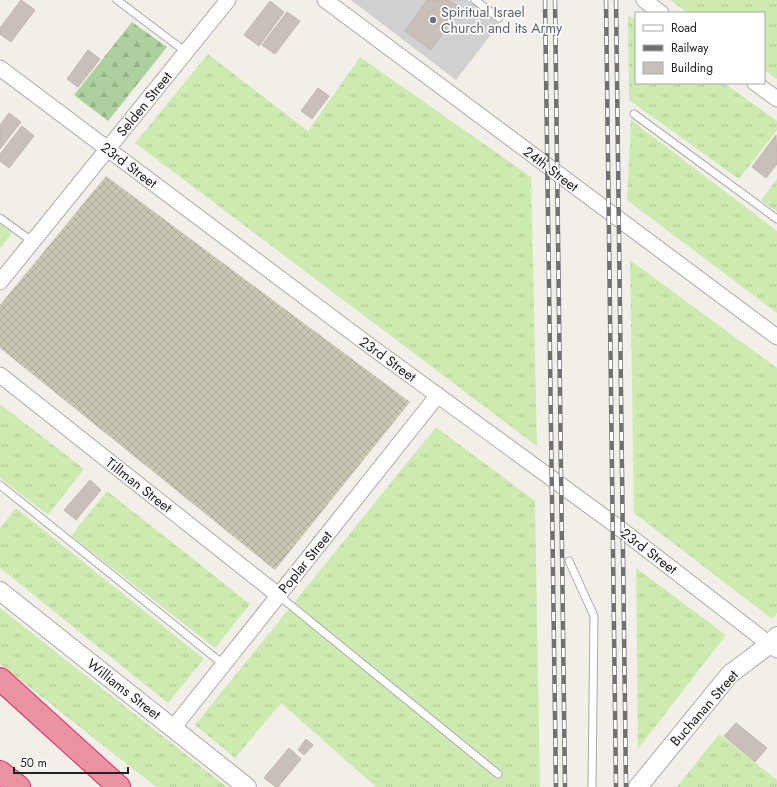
<svg xmlns="http://www.w3.org/2000/svg" width="777" height="787" font-family="Jost,sans-serif">
<style>
.religious{fill:#d0d0d0}
.construction{fill:url(#construction-cross-hatch)}
.grass{fill:url(#grass-tufts)}
.forest{fill:url(#forest-firs)}
.building{fill:#c7bfb8;stroke:#c4b6ab}
.lines{fill:none;stroke-linecap:round;stroke-linejoin:round}
.service-casing{stroke:#a9a9a9;stroke-width:9}
.minor-casing{stroke:#a9a9a9;stroke-width:17}
.tertiary-casing{stroke:#a9a9a9;stroke-width:20}
.motorway-casing{stroke:#dc2a67;stroke-width:24}
.service{stroke:#fff;stroke-width:7}
.minor{stroke:#fff;stroke-width:15}
.tertiary{stroke:#fff;stroke-width:18}
.motorway{stroke:#e892a2;stroke-width:22}
.rail-casing{stroke:#707070;stroke-width:4.5}
.rail{stroke:#fff;stroke-width:3;stroke-dasharray:9;stroke-linecap:butt}
.worship-dot{fill:#6b7280;stroke:#fff;stroke-width:1.5}
.labels{text-anchor:middle;dominant-baseline:central;stroke-width:3.5;stroke-linejoin:round;paint-order:stroke}
.worship-label{font-size:14px;fill:#5b616d;stroke:#fff;text-anchor:start}
.street-label{font-size:14px;fill:#222;stroke:#fff}
</style>
<defs>
<pattern id="construction-cross-hatch" width="8" height="8" patternUnits="userSpaceOnUse"><rect width="8" height="8" fill="#c7c7b4"/><path d="M0 0l8 8M0 8l8-8" fill="none" stroke="#abab9a"/></pattern>
<pattern id="grass-tufts" width="24" height="20" patternUnits="userSpaceOnUse"><rect width="24" height="20" fill="#cdebb0"/><path d="M3 7l-1-3M5 7V3M7 7l1-3M15 17l-1-3M17 17v-4M19 17l1-3" fill="none" stroke="#b0c997"/></pattern>
<pattern id="forest-firs" width="22" height="20" patternUnits="userSpaceOnUse"><rect width="22" height="20" fill="#add19e"/><path d="M5 1l3.5 6h-7zM16 11l3.5 6h-7z" fill="#95b388"/></pattern>
</defs>
<rect width="100%" height="100%" fill="#f2efe9"/>
<path class="religious" d="M 351,0 L 468,0 L 499,24 L 456,80 Z"/>
<path class="construction" d="M 106,176 L 410,402 L 275,570 L 0,348 L 0,305 Z"/>
<path class="grass" d="M 670,0 L 777,0 L 777,79 L 764,70 L 764,13 L 688,13 Z
M 628,15 L 636,20 L 636,83 L 724,83 L 777,121 L 777,130 L 739,179 L 629,100 Z
M 208,54 L 308,131 L 360,57 L 531,177 L 537,446 L 135,143 Z
M 631,120 L 777,231 L 777,313 L 627,200 Z
M 777,179 L 777,212 L 761,200 Z
M 0,224 L 12,233 L 0,248 Z
M 630,260 L 777,368 L 777,613 L 772,619 L 634,513 Z
M 0,404 L 84,469 L 48,515 L 0,478 Z
M 436,427 L 535,501 L 540,787 L 376,787 L 281,703 L 235,758 L 195,725 Z
M 107,491 L 250,604 L 215,648 L 71,536 Z
M 16,508 L 204,659 L 168,703 L 0,568 L 0,528 Z
M 636,568 L 726,635 L 638,749 Z
M 0,608 L 227,787 L 156,787 L 0,664 Z
M 719,734 L 777,780 L 777,787 L 677,787 Z"/>
<path class="forest" d="M 132,22 L 167,47 L 108,121 L 74,95 Z"/>
<path class="building" d="M 21,0 L 35,10 L 11,42 L 0,34 L 0,28 Z
M 427,0 L 449,0 L 461,9 L 431,50 L 405,31 Z
M 270,1 L 284,12 L 259,46 L 244,35 Z
M 287,12 L 300,21 L 275,54 L 262,45 Z
M 88,50 L 100,59 L 78,87 L 67,79 Z
M 318,88 L 329,96 L 312,119 L 301,111 Z
M 9,113 L 21,122 L 0,149 L 0,125 Z
M 22,126 L 34,136 L 9,168 L 0,161 L 0,154 Z
M 776,135 L 777,164 L 766,178 L 752,167 Z
M 90,480 L 101,490 L 76,520 L 64,510 Z
M 736,723 L 767,748 L 755,762 L 724,736 Z
M 306,739 L 313,745 L 304,755 L 298,750 Z
M 289,748 L 301,759 L 278,787 L 276,787 L 264,778 Z"/>
<g class="lines">
<defs>
<path id="service" d="M 117,0 L 186,52
M 475,0 L 499,18
M 634,114 L 777,219
M 0,218 L 33,242
M 0,485 L 223,664
M 569,561 L 594,616 L 592,787
M 278,595 L 498,774"/>
<path id="minor" d="M 325,0 L 777,337
M 644,0 L 661,13
M 0,68 L 366,343 L 614,524 L 777,650
M 755,83 L 777,99
M 0,282 L 228,0
M 0,375 L 278,595
M 173,728 L 438,395"/>
<path id="tertiary" d="M 0,591 L 247,787
M 638,787 L 730,674 L 770,644 L 777,636"/>
<path id="motorway" d="M 0,679 L 119,787
M 0,772 L 19,787"/>
</defs>
<use href="#service" class="service-casing"/>
<use href="#minor" class="minor-casing"/>
<use href="#tertiary" class="tertiary-casing"/>
<use href="#motorway" class="motorway-casing"/>
<use href="#service" class="service"/>
<use href="#minor" class="minor"/>
<use href="#tertiary" class="tertiary"/>
<use href="#motorway" class="motorway"/>
<defs>
<path id="rail" d="M 545,0 L 556,787
M 555,0 L 565,787
M 606,0 L 616,787
M 616,0 L 626,787"/>
</defs>
<use href="#rail" class="rail-casing"/>
<use href="#rail" class="rail"/>
</g>
<circle class="worship-dot" cx="433" cy="20" r="4"/>
<g class="labels">
<g class="worship-label">
<text x="441" y="12">Spiritual Israel<tspan x="441" dy="16">Church and its Army</tspan></text>
</g>
<g class="street-label">
<text transform="translate(144 104) rotate(-51)">Selden Street</text>
<text transform="translate(129 165) rotate(37)">23rd Street</text>
<text transform="translate(551 169) rotate(37)">24th Street</text>
<text transform="translate(388 359) rotate(36)">23rd Street</text>
<text transform="translate(139 485) rotate(38)">Tillman Street</text>
<text transform="translate(649 551) rotate(37)">23rd Street</text>
<text transform="translate(305 562) rotate(-51)">Poplar Street</text>
<text transform="translate(124 689) rotate(38)">Williams Street</text>
<text transform="translate(704 708) rotate(-49)">Buchanan Street</text>
</g>
</g>
<rect x="635" y="12" width="130" height="72" fill="#ffffff" stroke="#a7a7a7"/>
<rect x="643" y="25" width="20" height="6" fill="#ffffff" stroke="#a7a7a7"/>
<text x="671" y="32" font-size="12" fill="#222222">Road</text>
<rect x="643" y="45" width="20" height="6" fill="#707070" stroke="#a7a7a7"/>
<text x="671" y="52" font-size="12" fill="#222222">Railway</text>
<rect x="643" y="62" width="20" height="12" fill="#c7bfb8" stroke="#a7a7a7"/>
<text x="671" y="72" font-size="12" fill="#222222">Building</text>
<path d="M14 767v6h114v-6" fill="none" stroke="#222222" stroke-width="2"/>
<text x="20" y="767" font-size="12" fill="#222222" stroke="#ffffff" stroke-width="3" paint-order="stroke">50 m</text>
</svg>
